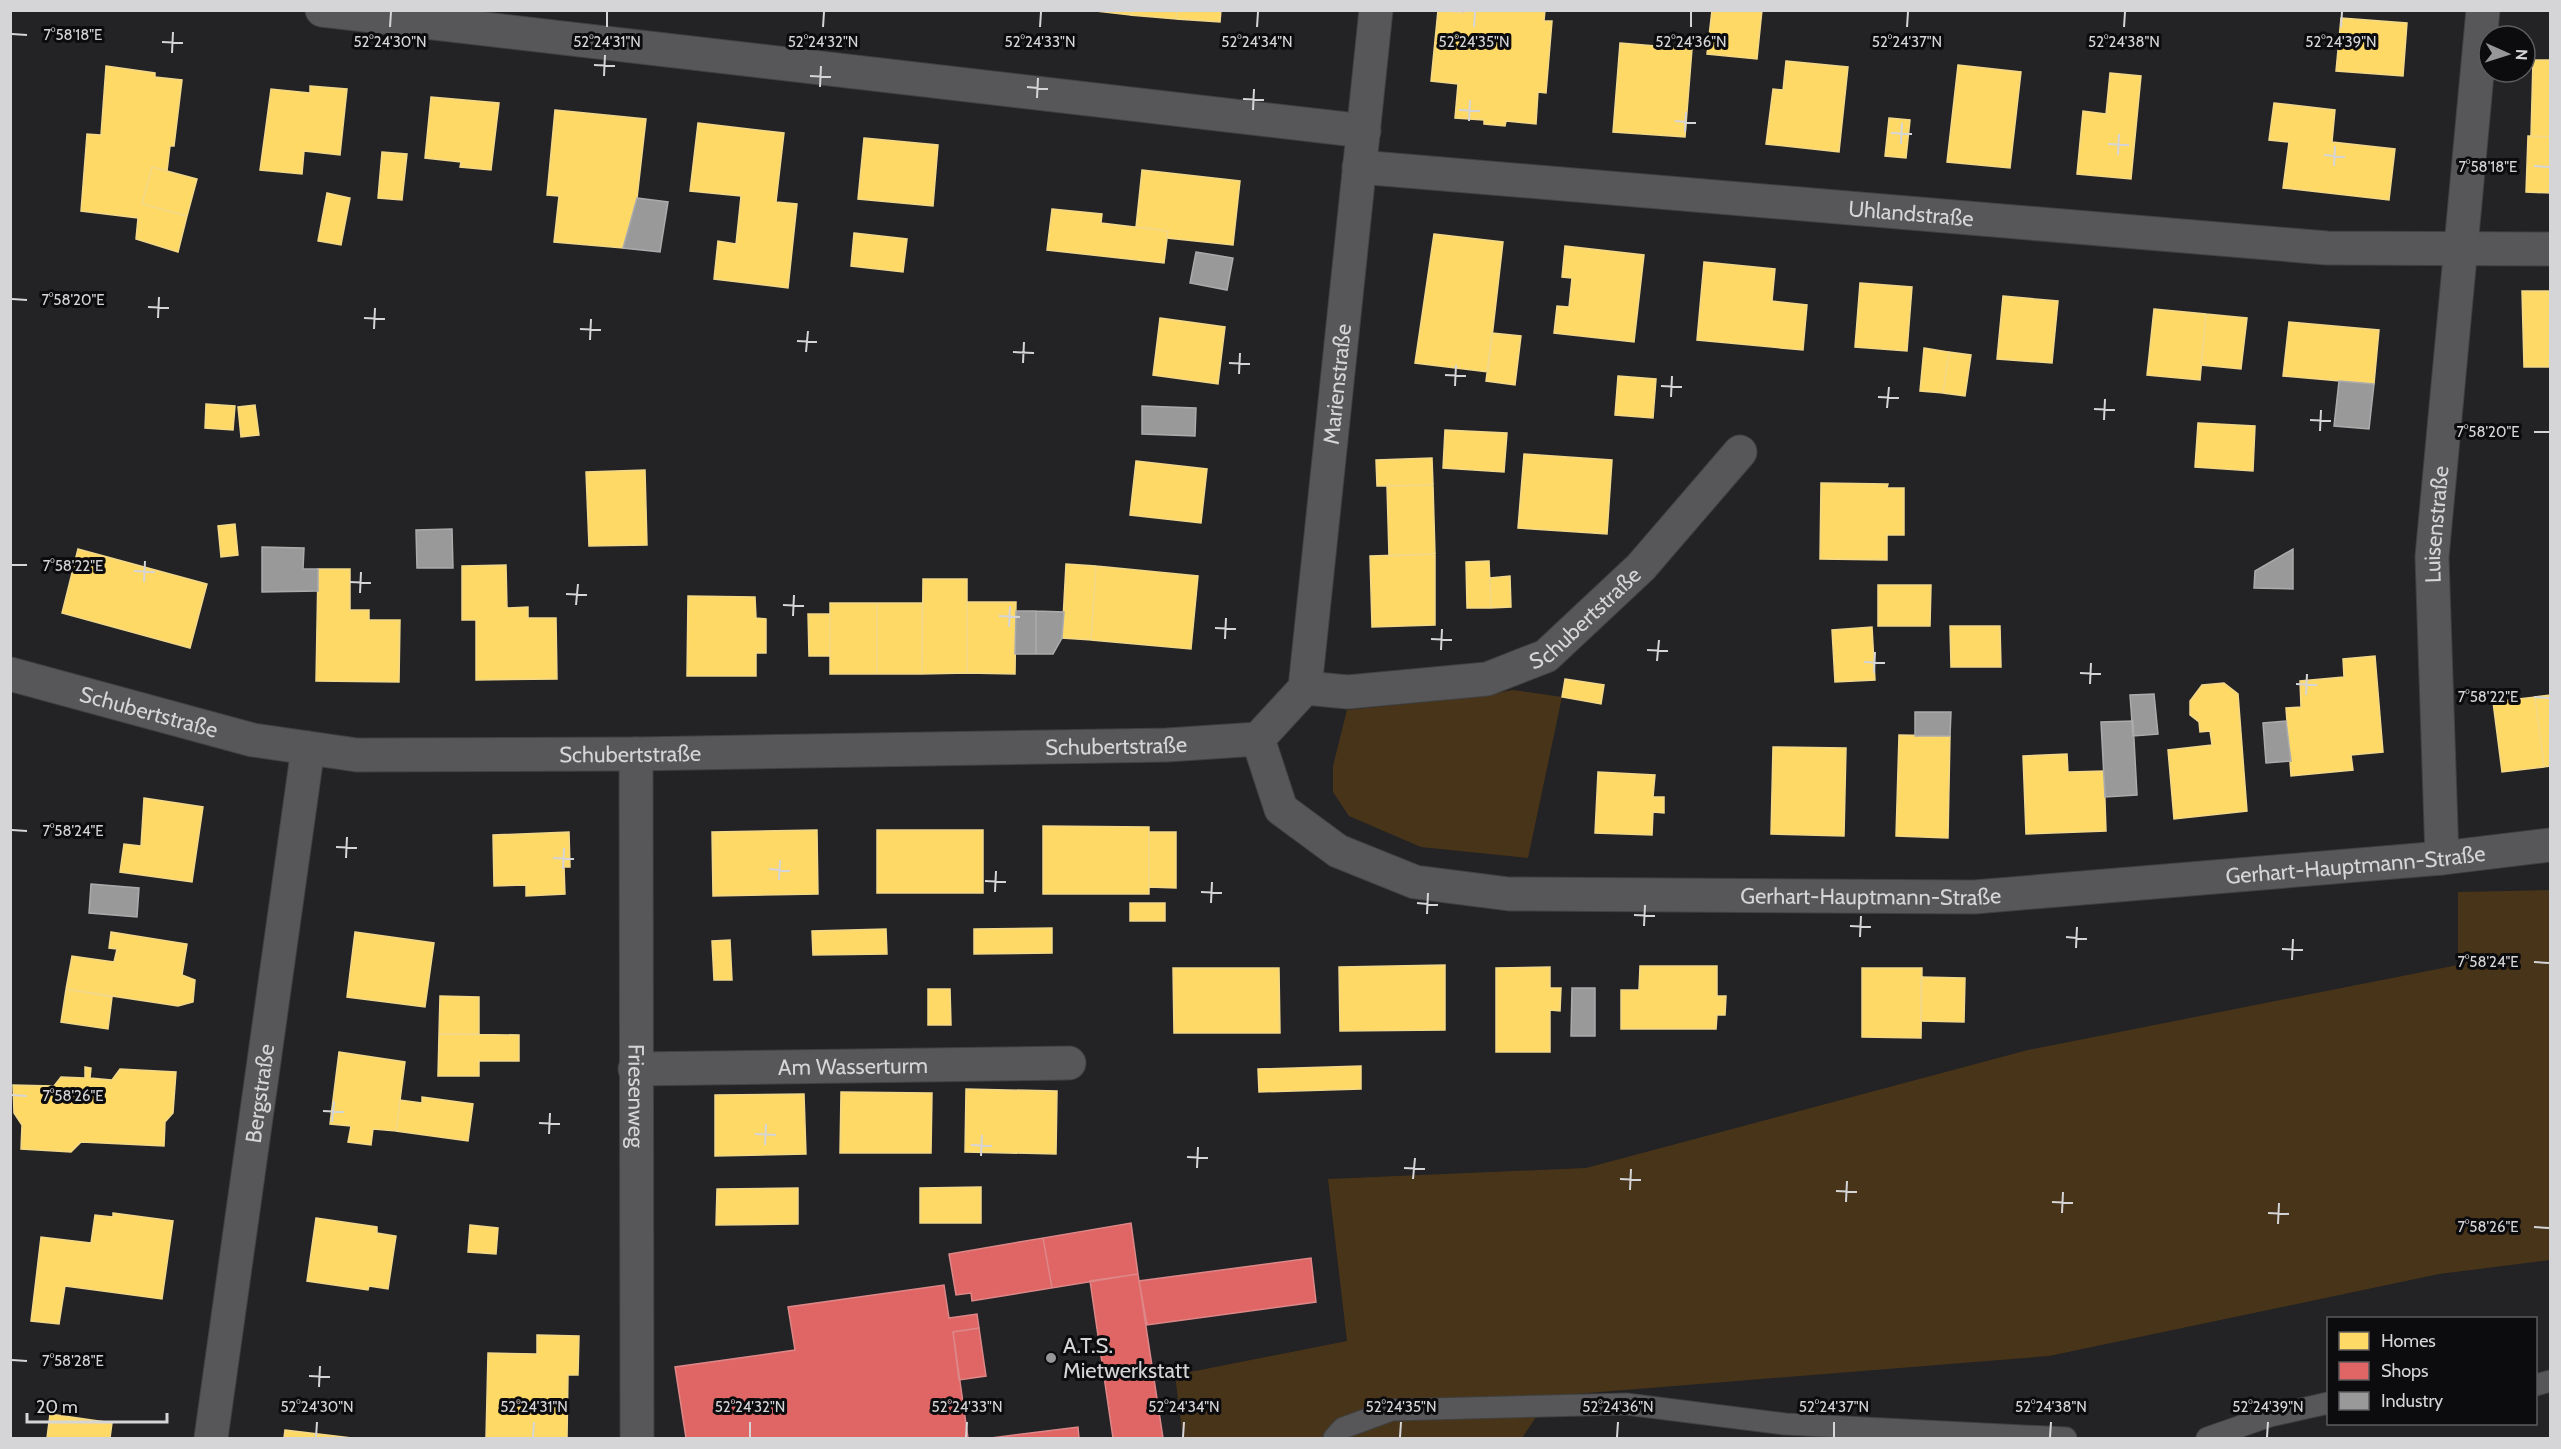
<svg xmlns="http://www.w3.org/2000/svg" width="2561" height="1449" font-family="Cabin,sans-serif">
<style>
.green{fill:#483519}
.homes{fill:#ffd966;stroke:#f2d888;stroke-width:1.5}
.shops{fill:#e06666;stroke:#dd8788;stroke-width:1.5}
.industry{fill:#999;stroke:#ababac;stroke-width:1.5}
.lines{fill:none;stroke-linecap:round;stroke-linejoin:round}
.lane-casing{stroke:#404041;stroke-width:23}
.street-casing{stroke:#404041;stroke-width:35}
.lane{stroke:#575658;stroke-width:21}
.street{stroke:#575658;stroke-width:33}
.ticks{fill:none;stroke:#d5d4d7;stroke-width:2}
.poi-dot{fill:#979698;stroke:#0c0b0d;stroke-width:2}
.labels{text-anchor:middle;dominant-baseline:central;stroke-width:6;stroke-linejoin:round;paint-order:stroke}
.street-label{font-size:22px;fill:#d5d4d7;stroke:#0c0b0d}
.poi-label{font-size:22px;fill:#d5d4d7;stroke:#0c0b0d;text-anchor:start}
.ticks-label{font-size:15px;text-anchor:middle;fill:#d5d4d7;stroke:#0c0b0d;stroke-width:6;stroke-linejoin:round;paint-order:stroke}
</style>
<rect width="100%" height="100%" fill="#232224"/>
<path class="green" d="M 1513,690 L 1562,697 L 1528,858 L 1421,847 L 1349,816 L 1333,792 L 1333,766 L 1347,710 L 1474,697 Z
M 2550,890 L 2550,1260 L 2439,1274 L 2049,1356 L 1550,1396 L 1522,1438 L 1183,1438 L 1175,1375 L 1347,1341 L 1328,1179 L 1586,1168 L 2028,1050 L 2458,965 L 2458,892 Z"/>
<path class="homes" d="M 1087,10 L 1131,10 L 1130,15 Z
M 1131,10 L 1177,10 L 1176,19 L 1130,15 Z
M 1177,10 L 1221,10 L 1220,22 L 1176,19 Z
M 1438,10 L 1464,13 L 1465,10 L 1545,10 L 1544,21 L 1552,21 L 1546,93 L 1538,92 L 1536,124 L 1506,121 L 1505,126 L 1484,124 L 1484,120 L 1455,118 L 1458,84 L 1431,81 Z
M 1712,10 L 1762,10 L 1757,59 L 1707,54 Z
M 2341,18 L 2407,23 L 2403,76 L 2336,71 Z
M 1620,43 L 1692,49 L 1685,137 L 1613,132 Z
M 2533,60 L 2550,60 L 2550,137 L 2531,136 Z
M 1786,61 L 1848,67 L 1839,152 L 1766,144 L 1773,89 L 1783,90 Z
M 1958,65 L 2021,72 L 2010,168 L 1947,162 Z
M 106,66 L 155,73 L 155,77 L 182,80 L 174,146 L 170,146 L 167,171 L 152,167 L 142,204 L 187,216 L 178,252 L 136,239 L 138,218 L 81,211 L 87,134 L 101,135 Z
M 2110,73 L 2141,76 L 2131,179 L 2077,174 L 2083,111 L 2106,114 Z
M 310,86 L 347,89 L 340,155 L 304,151 L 302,174 L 260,170 L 271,89 L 310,93 Z
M 431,97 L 499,103 L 491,170 L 460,167 L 461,162 L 425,158 Z
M 2274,103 L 2335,110 L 2332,142 L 2395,149 L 2389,200 L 2283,188 L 2289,142 L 2269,140 Z
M 555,110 L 646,119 L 637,198 L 623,248 L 554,242 L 559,196 L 547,195 Z
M 1889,118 L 1910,120 L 1906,158 L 1885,156 Z
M 698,123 L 784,133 L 776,202 L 797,204 L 788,288 L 714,279 L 718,241 L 736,244 L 741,196 L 690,191 Z
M 2528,136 L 2550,137 L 2550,193 L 2526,192 Z
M 864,138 L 938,145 L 933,206 L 858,199 Z
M 382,152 L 407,154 L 402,200 L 378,198 Z
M 152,167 L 197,179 L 187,216 L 142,204 Z
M 1142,170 L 1240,181 L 1233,245 L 1167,238 L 1168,231 L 1136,227 Z
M 327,193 L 350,198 L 341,245 L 318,241 Z
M 1052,209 L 1102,214 L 1101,223 L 1168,231 L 1164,263 L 1047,250 Z
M 854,233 L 907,239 L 903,272 L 851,266 Z
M 1434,234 L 1503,242 L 1488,372 L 1415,363 Z
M 1565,246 L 1644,255 L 1634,342 L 1554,333 L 1557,306 L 1569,307 L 1572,278 L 1562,277 Z
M 1704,262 L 1775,269 L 1772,301 L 1807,305 L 1803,350 L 1697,340 Z
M 1860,283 L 1912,287 L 1907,351 L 1855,347 Z
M 2522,291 L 2550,291 L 2550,367 L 2524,367 Z
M 2003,296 L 2058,301 L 2052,363 L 1997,359 Z
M 2154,309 L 2206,314 L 2200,380 L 2147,375 Z
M 2206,314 L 2247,318 L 2241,369 L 2201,365 Z
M 1160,318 L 1225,327 L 1218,384 L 1153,375 Z
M 2289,322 L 2379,330 L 2374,384 L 2283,376 Z
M 1492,333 L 1521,336 L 1515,385 L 1486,381 Z
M 1924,348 L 1949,352 L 1943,393 L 1920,391 Z
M 1949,352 L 1971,355 L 1965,396 L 1943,393 Z
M 1618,376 L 1656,379 L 1653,418 L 1615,415 Z
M 206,404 L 235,406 L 233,430 L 205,428 Z
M 255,405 L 259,435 L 241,437 L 238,407 Z
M 2198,423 L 2255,426 L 2253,471 L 2195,467 Z
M 1445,430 L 1507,433 L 1504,472 L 1443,468 Z
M 1524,454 L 1612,460 L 1607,534 L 1518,528 Z
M 1432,458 L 1433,485 L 1377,486 L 1376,460 Z
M 1136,461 L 1207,469 L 1201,523 L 1130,515 Z
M 645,470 L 647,545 L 589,546 L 586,472 Z
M 1821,483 L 1888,484 L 1887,488 L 1904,488 L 1904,535 L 1887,535 L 1887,560 L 1820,559 Z
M 1433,485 L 1435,554 L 1389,556 L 1387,486 Z
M 235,524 L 238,555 L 221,557 L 218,526 Z
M 78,549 L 207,584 L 190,648 L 62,613 Z
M 1435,554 L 1435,625 L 1372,627 L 1370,556 Z
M 1489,561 L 1491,608 L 1467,608 L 1466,562 Z
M 1066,564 L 1096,566 L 1091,640 L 1062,638 Z
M 506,565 L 507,608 L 528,607 L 528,618 L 556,618 L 557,679 L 476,680 L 476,620 L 462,620 L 462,566 Z
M 1096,566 L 1198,576 L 1191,649 L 1091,640 Z
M 318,569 L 350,569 L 350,610 L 369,610 L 369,620 L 400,620 L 399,682 L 316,681 Z
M 1510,576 L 1511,607 L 1491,608 L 1490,578 Z
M 923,579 L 967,579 L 967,673 L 922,674 Z
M 1878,585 L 1931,585 L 1930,626 L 1878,626 Z
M 688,596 L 755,597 L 756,618 L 766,619 L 766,653 L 756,653 L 756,676 L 687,676 Z
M 967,602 L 1016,602 L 1015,674 L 967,673 Z
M 830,603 L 877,603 L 877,674 L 830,674 Z
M 877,603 L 922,603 L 922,674 L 877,674 Z
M 808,614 L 830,614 L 830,656 L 809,656 Z
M 1950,626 L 2000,626 L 2001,667 L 1951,667 Z
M 1872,627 L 1875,680 L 1835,682 L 1832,630 Z
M 2375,656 L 2383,752 L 2351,755 L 2353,770 L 2291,776 L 2286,708 L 2301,707 L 2300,681 L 2344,677 L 2343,659 Z
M 1565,679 L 1604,685 L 1601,704 L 1562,697 Z
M 2224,683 L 2238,694 L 2247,811 L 2174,819 L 2168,750 L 2212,745 L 2210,731 L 2200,732 L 2199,722 L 2190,715 L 2190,701 L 2202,685 Z
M 2550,695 L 2550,766 L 2544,767 L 2535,697 Z
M 2535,697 L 2544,767 L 2502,772 L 2493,702 Z
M 1899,735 L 1950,736 L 1948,838 L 1896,836 Z
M 1773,747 L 1846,748 L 1844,836 L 1771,834 Z
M 2067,754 L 2068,772 L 2104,771 L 2106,831 L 2026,834 L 2023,756 Z
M 1598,772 L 1655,775 L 1653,797 L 1664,797 L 1664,813 L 1653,812 L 1652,835 L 1595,833 Z
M 144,798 L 203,807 L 192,882 L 120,872 L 124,844 L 141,846 Z
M 1043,826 L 1149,827 L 1149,894 L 1043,894 Z
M 817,830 L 818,894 L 713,896 L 712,832 Z
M 877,830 L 983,830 L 983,893 L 877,893 Z
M 569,832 L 570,867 L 564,867 L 565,894 L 526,896 L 526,885 L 494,886 L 493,835 Z
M 1149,832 L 1176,832 L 1176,888 L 1149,887 Z
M 1130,903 L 1165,903 L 1165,921 L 1130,921 Z
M 1052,928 L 1052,953 L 974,954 L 974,929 Z
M 886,929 L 887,954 L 813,955 L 812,931 Z
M 111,932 L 187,944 L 182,975 L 195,980 L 193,1002 L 178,1006 L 66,989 L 72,956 L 114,962 L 117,949 L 109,948 Z
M 355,932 L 434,943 L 425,1007 L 347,997 Z
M 730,940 L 732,980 L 714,980 L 712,941 Z
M 1445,965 L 1445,1030 L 1340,1031 L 1339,967 Z
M 1640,966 L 1717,966 L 1717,996 L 1726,996 L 1725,1015 L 1717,1015 L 1716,1029 L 1621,1029 L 1621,990 L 1639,990 Z
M 1550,967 L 1550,988 L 1561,988 L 1560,1011 L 1550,1010 L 1550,1052 L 1496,1052 L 1496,968 Z
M 1173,968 L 1279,968 L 1280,1033 L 1174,1033 Z
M 1862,968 L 1922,968 L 1921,1038 L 1862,1037 Z
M 1921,977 L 1965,978 L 1964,1022 L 1921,1021 Z
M 66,989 L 112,997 L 108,1029 L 61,1022 Z
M 928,989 L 950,989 L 951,1025 L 928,1025 Z
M 440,996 L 479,997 L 479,1034 L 439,1034 Z
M 439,1034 L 519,1035 L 519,1061 L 479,1061 L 479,1076 L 438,1076 Z
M 339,1052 L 405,1062 L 396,1131 L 373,1129 L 371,1145 L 348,1142 L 351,1126 L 330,1124 Z
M 1361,1066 L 1361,1089 L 1259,1092 L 1258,1069 Z
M 85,1067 L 91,1068 L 90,1078 L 112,1080 L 120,1069 L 176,1072 L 173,1113 L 165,1122 L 164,1146 L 81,1142 L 71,1152 L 21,1149 L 22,1125 L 14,1113 L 13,1085 L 54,1086 L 61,1077 L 85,1078 Z
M 966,1089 L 1057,1091 L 1056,1154 L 965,1152 Z
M 841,1092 L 932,1093 L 931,1153 L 840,1153 Z
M 804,1094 L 806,1154 L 715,1156 L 715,1095 Z
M 422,1097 L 473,1104 L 468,1141 L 396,1131 L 400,1100 L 422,1103 Z
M 981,1187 L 981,1223 L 920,1223 L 920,1188 Z
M 798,1188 L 798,1224 L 716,1225 L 717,1189 Z
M 113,1213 L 173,1221 L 162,1299 L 65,1286 L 59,1324 L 31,1321 L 41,1237 L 91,1243 L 95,1215 L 113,1217 Z
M 316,1218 L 377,1227 L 377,1233 L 396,1236 L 388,1289 L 369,1286 L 368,1290 L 307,1281 Z
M 470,1225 L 498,1228 L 496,1254 L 468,1252 Z
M 537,1335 L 579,1336 L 578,1375 L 568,1375 L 567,1438 L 486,1438 L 488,1353 L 537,1354 Z
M 50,1414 L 112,1423 L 110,1438 L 47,1438 Z
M 285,1430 L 352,1438 L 284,1438 Z"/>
<path class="shops" d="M 1131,1223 L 1138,1274 L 1052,1288 L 1043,1238 Z
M 1043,1238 L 1052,1288 L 972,1301 L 971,1293 L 956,1295 L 949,1254 Z
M 1311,1258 L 1316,1302 L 1147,1325 L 1139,1281 Z
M 1138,1274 L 1163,1438 L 1113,1438 L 1090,1281 Z
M 944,1285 L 949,1318 L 977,1314 L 979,1328 L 953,1332 L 968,1438 L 686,1438 L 675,1367 L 795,1350 L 788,1307 Z
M 979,1328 L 986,1376 L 959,1380 L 953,1332 Z
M 1078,1427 L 1079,1438 L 991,1438 Z"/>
<path class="industry" d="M 637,198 L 668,202 L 660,252 L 623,248 Z
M 1196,252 L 1233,258 L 1227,290 L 1190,283 Z
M 2339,381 L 2374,384 L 2369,429 L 2334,426 Z
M 1142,406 L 1196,408 L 1195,436 L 1142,434 Z
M 452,529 L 453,568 L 417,568 L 416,530 Z
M 262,547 L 304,548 L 303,569 L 318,569 L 318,591 L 262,592 Z
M 2293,549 L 2293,589 L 2254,588 L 2255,571 Z
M 1016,611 L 1036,611 L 1036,654 L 1015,654 Z
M 1036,611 L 1064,612 L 1062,638 L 1053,654 L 1036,654 Z
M 2154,694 L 2158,734 L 2133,736 L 2130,695 Z
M 1915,712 L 1951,712 L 1950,736 L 1915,736 Z
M 2133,721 L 2137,795 L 2105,797 L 2101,722 Z
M 2286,721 L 2291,761 L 2266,763 L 2263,723 Z
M 91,884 L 139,888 L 137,917 L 89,913 Z
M 1572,988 L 1595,988 L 1595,1036 L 1571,1036 Z"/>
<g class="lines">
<defs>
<path id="lane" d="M 2536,1385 L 2550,1381
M 1334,1438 L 1343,1428 L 1392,1410 L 1626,1404 L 1785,1424 L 2066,1438
M 2207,1438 L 2270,1416 L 2328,1403"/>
<g id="street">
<path d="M 322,10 L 1364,131"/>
<path id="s1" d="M 1359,167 L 2327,248 L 2550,249"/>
<path id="s2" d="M 10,674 L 253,740 L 357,755 L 636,754 L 1167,745 L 1258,739"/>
<path id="s3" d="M 1305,688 L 1348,692 L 1487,679 L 1546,656 L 1641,567 L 1740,452"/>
<path id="s4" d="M 1258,739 L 1281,809 L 1338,851 L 1415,882 L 1509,894 L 1974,897 L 2442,858 L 2550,845"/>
<path id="s5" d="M 1258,739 L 1305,688 L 1376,10"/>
<path id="s6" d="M 636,754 L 637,1438"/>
<path id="s7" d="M 2442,858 L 2432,557 L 2483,10"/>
<path id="s8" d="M 635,1069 L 1069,1063"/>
<path id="s9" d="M 211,1438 L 308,748"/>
</g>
</defs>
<use href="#lane" class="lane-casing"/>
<use href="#street" class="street-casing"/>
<use href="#lane" class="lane"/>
<use href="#street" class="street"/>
</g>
<path class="ticks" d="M 390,27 L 391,12M 607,27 L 607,12M 823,27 L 824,12M 1040,27 L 1041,12M 1257,27 L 1258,12M 1474,27 L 1475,12M 1691,27 L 1691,12M 1907,27 L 1908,12M 2124,27 L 2125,12M 2341,27 L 2342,12M 12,34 L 27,35M 162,42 L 183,43M 172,53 L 173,32M 594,65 L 615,66M 604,76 L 605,55M 810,76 L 831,77M 820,87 L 821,66M 1027,87 L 1048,89M 1037,98 L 1038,78M 1243,99 L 1264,100M 1253,110 L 1254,89M 1459,110 L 1480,111M 1469,121 L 1470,100M 1675,121 L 1696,123M 1685,132 L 1686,112M 1891,133 L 1912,134M 1901,144 L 1902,123M 2108,144 L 2129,145M 2118,155 L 2119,134M 2324,155 L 2345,157M 2334,166 L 2335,146M 2534,166 L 2549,167M 12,299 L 27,300M 148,307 L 169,308M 158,318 L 159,297M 364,318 L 385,319M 374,329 L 375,308M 580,329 L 601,330M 590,340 L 591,319M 797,341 L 817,342M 806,352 L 808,331M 1013,352 L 1034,353M 1023,363 L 1024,342M 1229,363 L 1250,364M 1239,374 L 1240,353M 1445,375 L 1466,376M 1455,386 L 1456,365M 1661,386 L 1682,387M 1671,397 L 1672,376M 1878,397 L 1899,398M 1887,408 L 1889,387M 2094,409 L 2115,410M 2104,420 L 2105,399M 2310,420 L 2331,421M 2320,431 L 2321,410M 2534,432 L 2549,432M 12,565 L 27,565M 134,571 L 155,572M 144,582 L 145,561M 350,582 L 371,583M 360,593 L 361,572M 566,594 L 587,595M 576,605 L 578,584M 783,605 L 804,606M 793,616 L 794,595M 999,616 L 1020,617M 1009,627 L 1010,606M 1215,628 L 1236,629M 1225,639 L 1226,618M 1431,639 L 1452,640M 1441,650 L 1442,629M 1647,650 L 1668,651M 1657,661 L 1659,640M 1864,662 L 1885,663M 1874,673 L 1875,652M 2080,673 L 2101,674M 2090,684 L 2091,663M 2296,684 L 2317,685M 2306,695 L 2307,674M 2534,697 L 2549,698M 12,830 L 27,831M 336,847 L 357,848M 346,858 L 347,837M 553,858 L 574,859M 563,869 L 564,848M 769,869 L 790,871M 779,880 L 780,860M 985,881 L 1006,882M 995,892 L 996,871M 1201,892 L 1222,893M 1211,903 L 1212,882M 1417,903 L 1438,905M 1427,914 L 1428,893M 1634,915 L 1655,916M 1644,926 L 1645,905M 1850,926 L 1871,927M 1860,937 L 1861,916M 2066,937 L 2087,939M 2076,948 L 2077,927M 2282,949 L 2303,950M 2292,960 L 2293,939M 2534,962 L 2549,963M 12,1095 L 27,1096M 323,1111 L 344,1112M 332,1122 L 334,1101M 539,1123 L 560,1124M 549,1134 L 550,1113M 755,1134 L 776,1135M 765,1145 L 766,1124M 971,1145 L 992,1146M 981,1156 L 982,1135M 1187,1157 L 1208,1158M 1197,1168 L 1198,1147M 1404,1168 L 1425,1169M 1413,1179 L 1415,1158M 1620,1179 L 1641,1180M 1630,1190 L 1631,1169M 1836,1191 L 1857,1192M 1846,1202 L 1847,1181M 2052,1202 L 2073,1203M 2062,1213 L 2063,1192M 2268,1213 L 2289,1214M 2278,1224 L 2279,1203M 2534,1227 L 2549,1228M 12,1360 L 27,1361M 309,1376 L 330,1377M 319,1387 L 320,1366M 316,1437 L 317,1422M 533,1437 L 534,1422M 750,1437 L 750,1422M 966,1437 L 967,1422M 1183,1437 L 1184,1422M 1400,1437 L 1401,1422M 1617,1437 L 1618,1422M 1834,1437 L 1834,1422M 2050,1437 L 2051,1422M 2267,1437 L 2268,1422"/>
<circle class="poi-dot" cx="1051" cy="1358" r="6"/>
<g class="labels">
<g class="street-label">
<text stroke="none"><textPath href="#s1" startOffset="554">Uhlandstraße</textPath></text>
<text stroke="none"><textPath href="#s5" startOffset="375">Marienstraße</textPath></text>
<text stroke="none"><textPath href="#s7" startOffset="334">Luisenstraße</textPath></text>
<text stroke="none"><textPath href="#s3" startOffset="300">Schubertstraße</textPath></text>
<text stroke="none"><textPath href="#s2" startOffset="144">Schubertstraße</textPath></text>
<text stroke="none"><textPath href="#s2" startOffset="1116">Schubertstraße</textPath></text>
<text stroke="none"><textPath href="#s2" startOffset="630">Schubertstraße</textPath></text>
<text stroke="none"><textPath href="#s4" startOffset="1170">Gerhart-Hauptmann-Straße</textPath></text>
<text stroke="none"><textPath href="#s4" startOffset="684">Gerhart-Hauptmann-Straße</textPath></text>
<text stroke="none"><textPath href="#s8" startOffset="218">Am Wasserturm</textPath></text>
<text stroke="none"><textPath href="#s9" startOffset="348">Bergstraße</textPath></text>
<text stroke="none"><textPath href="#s6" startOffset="342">Friesenweg</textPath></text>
</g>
<g class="poi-label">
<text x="1063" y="1345">A.T.S.<tspan x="1063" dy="25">Mietwerkstatt</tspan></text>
</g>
</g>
<g class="ticks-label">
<text x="73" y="40">7°58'18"E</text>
<text x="390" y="47">52°24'30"N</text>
<text x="607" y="47">52°24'31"N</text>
<text x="823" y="47">52°24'32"N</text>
<text x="1040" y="47">52°24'33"N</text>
<text x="1257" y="47">52°24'34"N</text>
<text x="1474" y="47">52°24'35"N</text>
<text x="1691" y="47">52°24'36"N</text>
<text x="1907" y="47">52°24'37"N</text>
<text x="2124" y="47">52°24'38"N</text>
<text x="2341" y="47">52°24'39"N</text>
<text x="2488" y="172">7°58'18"E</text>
<text x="73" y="305">7°58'20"E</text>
<text x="2488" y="437">7°58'20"E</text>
<text x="73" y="571">7°58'22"E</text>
<text x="2488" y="702">7°58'22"E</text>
<text x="73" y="836">7°58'24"E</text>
<text x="2488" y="967">7°58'24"E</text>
<text x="73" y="1101">7°58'26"E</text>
<text x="2488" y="1232">7°58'26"E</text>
<text x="73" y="1366">7°58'28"E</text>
<text x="317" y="1412">52°24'30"N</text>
<text x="534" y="1412">52°24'31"N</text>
<text x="750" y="1412">52°24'32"N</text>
<text x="967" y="1412">52°24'33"N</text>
<text x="1184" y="1412">52°24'34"N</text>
<text x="1401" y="1412">52°24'35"N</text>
<text x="1618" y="1412">52°24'36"N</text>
<text x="1834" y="1412">52°24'37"N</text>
<text x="2051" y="1412">52°24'38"N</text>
<text x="2268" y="1412">52°24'39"N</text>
</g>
<rect width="2561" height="1449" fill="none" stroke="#d5d4d7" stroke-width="24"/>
<rect x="2327" y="1317" width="210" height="108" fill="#0c0b0d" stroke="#5c5b5e" stroke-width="1.5"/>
<rect x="2339" y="1332" width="30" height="18" fill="#ffd966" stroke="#5c5b5e" stroke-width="1.5"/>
<text x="2381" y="1347" font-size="18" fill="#d5d4d7">Homes</text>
<rect x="2339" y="1362" width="30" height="18" fill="#e06666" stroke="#5c5b5e" stroke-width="1.5"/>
<text x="2381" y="1377" font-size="18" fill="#d5d4d7">Shops</text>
<rect x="2339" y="1392" width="30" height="18" fill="#999999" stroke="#5c5b5e" stroke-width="1.5"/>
<text x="2381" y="1407" font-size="18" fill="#d5d4d7">Industry</text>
<g transform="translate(2507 54) rotate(93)"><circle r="28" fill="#0c0b0d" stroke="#5c5b5e" stroke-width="1.5"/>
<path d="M0-4.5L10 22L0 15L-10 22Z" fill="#979698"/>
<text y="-9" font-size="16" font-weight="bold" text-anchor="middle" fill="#d5d4d7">N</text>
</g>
<path d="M27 1413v9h140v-9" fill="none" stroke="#d5d4d7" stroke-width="3"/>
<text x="36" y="1413" font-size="18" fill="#d5d4d7" stroke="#0c0b0d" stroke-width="4.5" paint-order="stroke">20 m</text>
</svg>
